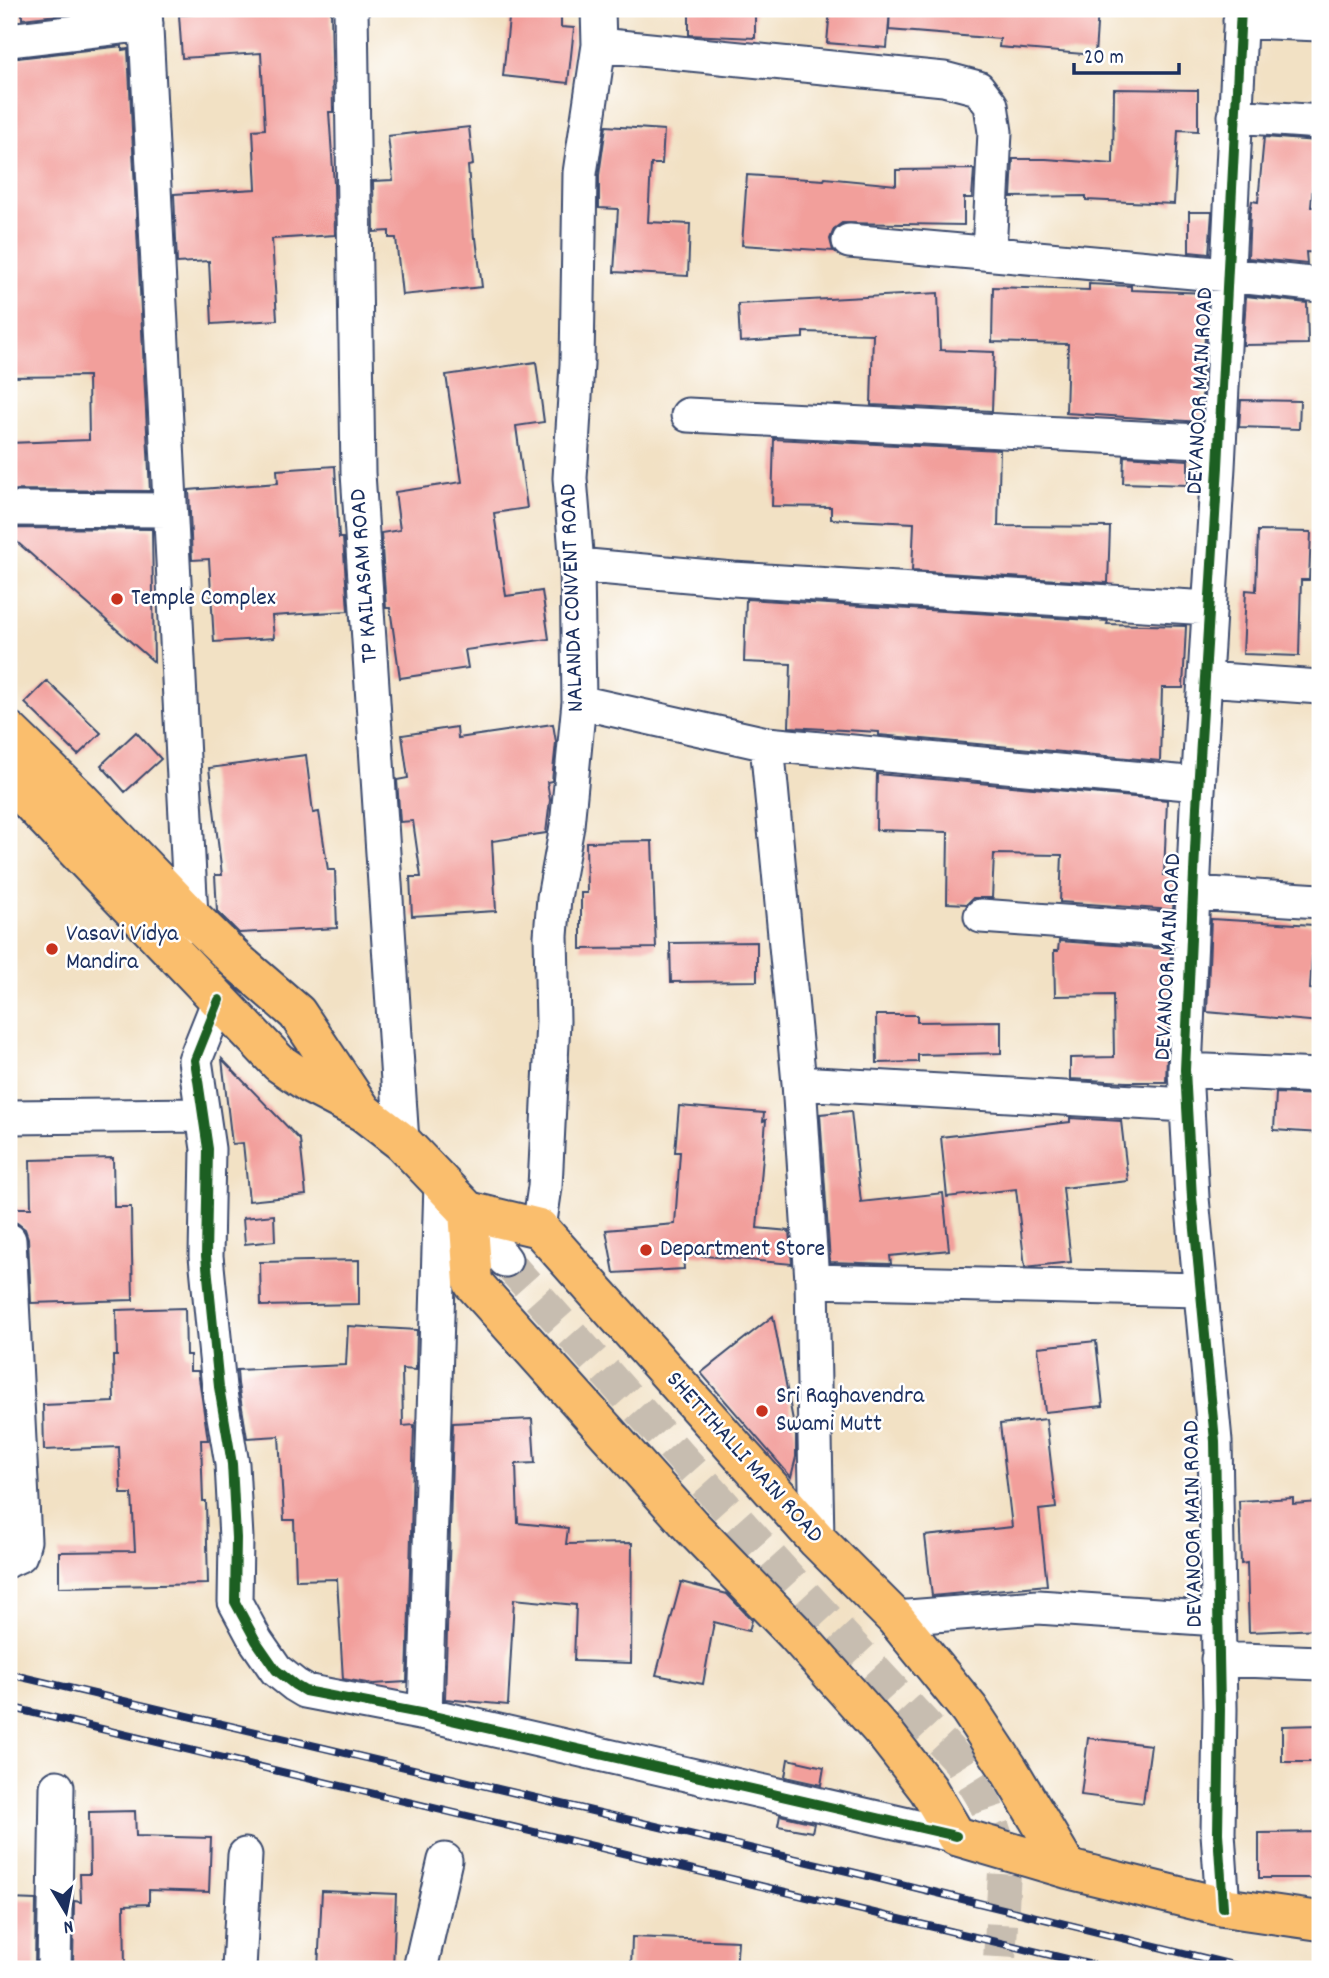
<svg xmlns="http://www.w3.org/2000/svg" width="1329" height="1978" font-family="Dekko,sans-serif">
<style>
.building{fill:#f29f9b}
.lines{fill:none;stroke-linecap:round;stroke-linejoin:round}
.minor-tunnel{stroke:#c7bdb0;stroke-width:33;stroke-dasharray:33 17;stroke-linecap:butt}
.minor-casing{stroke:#3b4a6d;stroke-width:37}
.major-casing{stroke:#3b4a6d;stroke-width:42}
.minor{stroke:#fff;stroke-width:33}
.major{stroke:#fabe6d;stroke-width:38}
.rail-casing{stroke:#1b2f5e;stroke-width:8}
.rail{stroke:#fff;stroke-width:5;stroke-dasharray:16;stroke-linecap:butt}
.cycleway-casing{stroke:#fff;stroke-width:15}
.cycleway{stroke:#1b5e20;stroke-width:10}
.poi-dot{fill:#c8321e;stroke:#fff;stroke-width:2.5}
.labels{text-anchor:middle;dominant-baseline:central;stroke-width:5;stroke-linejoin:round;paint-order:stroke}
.street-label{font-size:24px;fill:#1b2f5e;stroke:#fff}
.poi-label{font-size:24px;fill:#1b2f5e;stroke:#fff;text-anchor:start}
</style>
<rect width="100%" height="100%" fill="#fff"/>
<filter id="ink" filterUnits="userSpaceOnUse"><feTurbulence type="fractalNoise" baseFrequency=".0143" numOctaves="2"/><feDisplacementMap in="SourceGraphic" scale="14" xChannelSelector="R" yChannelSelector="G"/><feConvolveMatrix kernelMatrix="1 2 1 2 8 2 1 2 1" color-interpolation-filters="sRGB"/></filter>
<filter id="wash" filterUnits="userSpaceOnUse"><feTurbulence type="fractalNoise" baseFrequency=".00686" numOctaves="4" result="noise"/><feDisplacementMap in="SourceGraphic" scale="28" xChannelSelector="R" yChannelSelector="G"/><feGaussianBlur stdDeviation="1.57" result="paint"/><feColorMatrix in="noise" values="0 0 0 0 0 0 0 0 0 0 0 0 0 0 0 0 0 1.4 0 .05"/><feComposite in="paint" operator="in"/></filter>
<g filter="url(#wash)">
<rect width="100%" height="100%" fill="#f2e1c4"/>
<g id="blocks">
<path class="building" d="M 22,9 L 111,9 L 22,19 Z
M 276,9 L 331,9 L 333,112 L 329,112 L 334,184 L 335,235 L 272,239 L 277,320 L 212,324 L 209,261 L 177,263 L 174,194 L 256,189 L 253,130 L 265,129 L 261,53 L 182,58 L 179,15 Z
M 510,9 L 561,9 L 561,27 L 574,28 L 568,83 L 503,76 Z
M 689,9 L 755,9 L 755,38 L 689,35 Z
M 830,9 L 890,9 L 887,48 L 827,43 Z
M 890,9 L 1098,9 L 1095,55 L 999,47 L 1000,39 L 889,30 Z
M 122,46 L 122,50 L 128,49 L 150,491 L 9,490 L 9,443 L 89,440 L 88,376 L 9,377 L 9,59 Z
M 1114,89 L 1198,90 L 1198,131 L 1178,130 L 1174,204 L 1086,200 L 1086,196 L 1011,197 L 1013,159 L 1046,159 L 1113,164 Z
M 606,126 L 664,130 L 662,164 L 651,164 L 648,222 L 690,224 L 688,276 L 614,272 L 618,209 L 599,208 L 599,175 Z
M 469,127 L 473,165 L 468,166 L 474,238 L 476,238 L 482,287 L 402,295 L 396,238 L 389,238 L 389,231 L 374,232 L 373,181 L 393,180 L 388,136 Z
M 1264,137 L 1317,141 L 1311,207 L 1320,207 L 1320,253 L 1306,252 L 1307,264 L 1248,258 L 1250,212 L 1252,201 L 1258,202 Z
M 974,169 L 972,198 L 964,198 L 964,225 L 842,223 L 834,229 L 830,239 L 833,251 L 742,245 L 747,175 L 824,180 L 825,178 L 896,185 L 896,170 Z
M 1189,212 L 1212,212 L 1209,254 L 1189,252 Z
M 1089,284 L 1131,286 L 1131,290 L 1207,293 L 1201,422 L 1066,413 L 1068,344 L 992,342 L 993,287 L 1089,290 Z
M 938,293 L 940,350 L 994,352 L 992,411 L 871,405 L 873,334 L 803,332 L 803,338 L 740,342 L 738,304 Z
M 1246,296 L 1307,303 L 1308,344 L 1243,345 Z
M 536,362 L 544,422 L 516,426 L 527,508 L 494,513 L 506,596 L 542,591 L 549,639 L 465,650 L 468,668 L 400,678 L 390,608 L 386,608 L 381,533 L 400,530 L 395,492 L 462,482 L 446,375 Z
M 1241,400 L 1300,401 L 1299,429 L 1239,427 Z
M 774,439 L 1000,450 L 998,526 L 1110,527 L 1108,583 L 912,571 L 914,523 L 831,519 L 831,507 L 772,506 Z
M 1124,456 L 1188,460 L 1188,485 L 1123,483 Z
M 335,466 L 339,538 L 343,538 L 348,611 L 272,616 L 274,638 L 214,642 L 209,559 L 192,560 L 189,490 L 278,483 L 277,470 Z
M 9,528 L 152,529 L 154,662 L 9,535 Z
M 1258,531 L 1311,532 L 1309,580 L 1301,580 L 1299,656 L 1243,654 L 1246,590 L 1256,591 Z
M 746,599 L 1108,621 L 1107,624 L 1186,626 L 1183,688 L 1162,688 L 1160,761 L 879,735 L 879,732 L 789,727 L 791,664 L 744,662 Z
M 47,681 L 101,733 L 78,755 L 25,703 Z
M 553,724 L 556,742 L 552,781 L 547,782 L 550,800 L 546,833 L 492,841 L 496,911 L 412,916 L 410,877 L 421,877 L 413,821 L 400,822 L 397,780 L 408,778 L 402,735 L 457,727 L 458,738 Z
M 136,732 L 161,759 L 125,792 L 101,765 Z
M 306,755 L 313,813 L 319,812 L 328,870 L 335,870 L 337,928 L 239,933 L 217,911 L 215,875 L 222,875 L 209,768 Z
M 877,774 L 1167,800 L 1164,875 L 1175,875 L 1173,910 L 1060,902 L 1062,855 L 994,854 L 992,898 L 973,898 L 967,904 L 947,903 L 948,832 L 876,830 Z
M 652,841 L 656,948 L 581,949 L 581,893 L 587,893 L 586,842 Z
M 1211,919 L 1314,925 L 1310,989 L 1320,990 L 1320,1022 L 1207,1012 Z
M 1059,941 L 1171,949 L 1166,1082 L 1127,1082 L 1070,1079 L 1070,1058 L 1114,1057 L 1113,995 L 1055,996 L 1054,951 L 1058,951 Z
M 757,942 L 757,981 L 671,982 L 670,943 Z
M 876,1015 L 917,1015 L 917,1022 L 1001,1021 L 1001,1053 L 918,1055 L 918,1062 L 877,1063 Z
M 222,1059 L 300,1140 L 306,1195 L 249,1201 L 243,1143 L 232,1144 Z
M 1276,1093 L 1320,1095 L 1320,1133 L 1274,1130 Z
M 679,1106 L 764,1113 L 763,1121 L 766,1120 L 757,1228 L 789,1231 L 792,1264 L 683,1254 L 684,1269 L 614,1273 L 606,1230 L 675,1224 L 680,1152 L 675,1152 Z
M 851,1111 L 861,1202 L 943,1193 L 949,1250 L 890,1256 L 891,1264 L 830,1262 L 820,1114 Z
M 1070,1118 L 1121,1121 L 1128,1181 L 1063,1188 L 1071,1262 L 1025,1267 L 1016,1189 L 947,1197 L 941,1137 L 1070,1122 Z
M 113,1158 L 114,1207 L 131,1207 L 133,1300 L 31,1303 L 28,1238 L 25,1229 L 17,1223 L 9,1221 L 9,1208 L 31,1208 L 30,1160 Z
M 274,1215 L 275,1241 L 245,1244 L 243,1218 Z
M 359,1260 L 359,1304 L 261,1306 L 260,1262 Z
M 185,1308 L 186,1355 L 190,1355 L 190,1371 L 198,1371 L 208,1440 L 201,1440 L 203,1501 L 206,1501 L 208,1584 L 59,1587 L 59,1552 L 135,1551 L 132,1494 L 121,1494 L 119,1447 L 44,1450 L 43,1405 L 114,1402 L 113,1356 L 117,1356 L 116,1310 Z
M 773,1316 L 796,1436 L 796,1457 L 791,1477 L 701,1373 Z
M 348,1326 L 417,1330 L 416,1370 L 402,1369 L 403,1426 L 414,1425 L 407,1682 L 373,1684 L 343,1679 L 337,1579 L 296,1580 L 294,1520 L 284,1520 L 279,1436 L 247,1438 L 238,1384 L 237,1370 L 346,1365 Z
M 1096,1341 L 1103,1406 L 1045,1412 L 1038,1347 Z
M 532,1419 L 535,1463 L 516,1464 L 518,1523 L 568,1528 L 566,1544 L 632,1543 L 631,1663 L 574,1661 L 576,1605 L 514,1599 L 508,1705 L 445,1699 L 453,1423 Z
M 1046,1419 L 1056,1508 L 1039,1510 L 1047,1585 L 932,1596 L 925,1536 L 1012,1527 L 1000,1424 Z
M 1293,1498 L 1293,1504 L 1320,1502 L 1320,1629 L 1249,1632 L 1247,1563 L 1241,1564 L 1239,1501 Z
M 681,1582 L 727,1594 L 752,1620 L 749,1631 L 714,1622 L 703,1684 L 656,1675 Z
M 1320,1725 L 1320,1762 L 1282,1762 L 1282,1726 Z
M 1088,1738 L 1151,1745 L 1143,1803 L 1081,1795 Z
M 788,1759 L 824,1767 L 821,1785 L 785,1777 Z
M 135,1811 L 136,1836 L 211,1838 L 209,1892 L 149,1890 L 149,1904 L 124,1905 L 125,1967 L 73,1969 L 74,1901 L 81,1902 L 80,1874 L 90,1874 L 89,1812 Z
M 780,1815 L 814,1823 L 812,1832 L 778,1826 Z
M 1320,1832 L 1320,1878 L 1259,1878 L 1259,1833 Z
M 322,1891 L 396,1894 L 393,1969 L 318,1969 Z
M 9,1899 L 36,1900 L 35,1969 L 9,1969 Z
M 632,1937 L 738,1941 L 736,1969 L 631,1969 Z"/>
</g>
</g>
<g filter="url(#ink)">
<use href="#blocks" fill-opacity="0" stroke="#3b4a6d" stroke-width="2"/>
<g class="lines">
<path class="minor-tunnel" d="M 505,1260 L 783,1571 L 959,1761 L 986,1805 L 1005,1863 L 999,1969"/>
<defs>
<path id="minor" d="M 145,9 L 191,916 L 180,929
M 351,9 L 358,473 L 402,1142
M 1240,21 L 1320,24
M 9,40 L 146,24
M 599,45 L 944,79 L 978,88 L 991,105 L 995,132 L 989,253
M 1235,116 L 1320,122
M 849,241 L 1227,275 L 1320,285
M 688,415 L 1219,442
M 9,509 L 170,510
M 577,565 L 733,579 L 1209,608
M 1205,679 L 1320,687
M 579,702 L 767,744 L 1198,784
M 767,744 L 799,1083 L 812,1281
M 1193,893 L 1320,901
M 981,916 L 1191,931
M 219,1000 L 195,1060 L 208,1149 L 206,1256 L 219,1387 L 232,1464 L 236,1538 L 235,1602 L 256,1641 L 276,1670 L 295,1685 L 305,1691 L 425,1714 L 956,1836
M 1185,1070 L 1320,1076
M 799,1083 L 1187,1105
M 9,1117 L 203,1115
M 468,1211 L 505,1260
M 539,1228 L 545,1187 L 553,1021 L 551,936 L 554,898 L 567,826 L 579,702 L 577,565 L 570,478 L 577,364 L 580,173 L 599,45 L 598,9
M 9,1240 L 24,1541 L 20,1555 L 9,1560
M 817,1540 L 812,1281 L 1200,1290
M 895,1618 L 1038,1607 L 1218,1619
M 1218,1659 L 1320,1663
M 425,1714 L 441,1183
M 1223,1907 L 1218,1833 L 1220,1709 L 1215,1441 L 1192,1198 L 1185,1070 L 1197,807 L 1218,467 L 1241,9
M 54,1969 L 57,1787
M 239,1969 L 245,1855
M 420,1969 L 445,1860"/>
<path id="major" d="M 9,731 L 78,798 L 191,916 L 238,962 L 297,1013 L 361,1109
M 9,780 L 279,1063 L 313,1086 L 363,1112 L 402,1142 L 468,1211 L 539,1228 L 817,1540 L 895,1618 L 969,1709 L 1008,1768 L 1068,1869
M 468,1211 L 473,1283 L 691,1526 L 795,1633 L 886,1735 L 928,1789 L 956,1836 L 1068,1869 L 1223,1907 L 1320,1921"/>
</defs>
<use href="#minor" class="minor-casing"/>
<use href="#major" class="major-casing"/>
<use href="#minor" class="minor"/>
<use href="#major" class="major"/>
<defs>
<path id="rail" d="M 9,1674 L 860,1874 L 1249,1969
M 9,1707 L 1109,1969"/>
</defs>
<use href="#rail" class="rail-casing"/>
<use href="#rail" class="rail"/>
<defs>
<path id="cycleway" d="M 219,1000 L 195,1060 L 208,1149 L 206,1256 L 219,1387 L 232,1464 L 236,1538 L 235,1602 L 256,1641 L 276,1670 L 295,1685 L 305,1691 L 425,1714 L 956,1836
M 1223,1907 L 1218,1833 L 1220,1709 L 1215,1441 L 1192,1198 L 1185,1070 L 1197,807 L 1218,467 L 1241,9"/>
</defs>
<use href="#cycleway" class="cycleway-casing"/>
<use href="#cycleway" class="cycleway"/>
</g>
</g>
<g class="poi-dot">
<circle cx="117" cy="599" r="7"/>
<circle cx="52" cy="949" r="7"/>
<circle cx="646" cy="1250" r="7"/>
<circle cx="762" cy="1411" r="7"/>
</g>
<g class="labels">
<g class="street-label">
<text transform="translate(1201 391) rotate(-87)">DEVANOOR MAIN ROAD</text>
<text transform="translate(365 576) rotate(-94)">TP KAILASAM ROAD</text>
<text transform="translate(573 598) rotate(-92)">NALANDA CONVENT ROAD</text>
<text transform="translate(1169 957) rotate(-87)">DEVANOOR MAIN ROAD</text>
<text transform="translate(744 1458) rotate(48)">SHETTIHALLI MAIN ROAD</text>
<text transform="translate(1194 1524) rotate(-91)">DEVANOOR MAIN ROAD</text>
</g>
<g class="poi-label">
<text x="131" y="599">Temple Complex</text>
<text x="66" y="935">Vasavi Vidya<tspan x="66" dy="28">Mandira</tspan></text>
<text x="660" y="1250">Department Store</text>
<text x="776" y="1397">Sri Raghavendra<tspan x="776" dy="28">Swami Mutt</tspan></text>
</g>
</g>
<rect width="1329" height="1978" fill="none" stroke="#fff" stroke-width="35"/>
<g transform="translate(66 1912) rotate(170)" stroke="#ffffff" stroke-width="5" paint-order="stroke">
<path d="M0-5L12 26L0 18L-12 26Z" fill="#1b2f5e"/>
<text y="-10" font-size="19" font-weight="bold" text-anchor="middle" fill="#1b2f5e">N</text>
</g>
<path d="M1074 63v10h105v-10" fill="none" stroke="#1b2f5e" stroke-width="3.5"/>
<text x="1084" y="63" font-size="21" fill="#1b2f5e" stroke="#ffffff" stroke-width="5" paint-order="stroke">20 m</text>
</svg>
